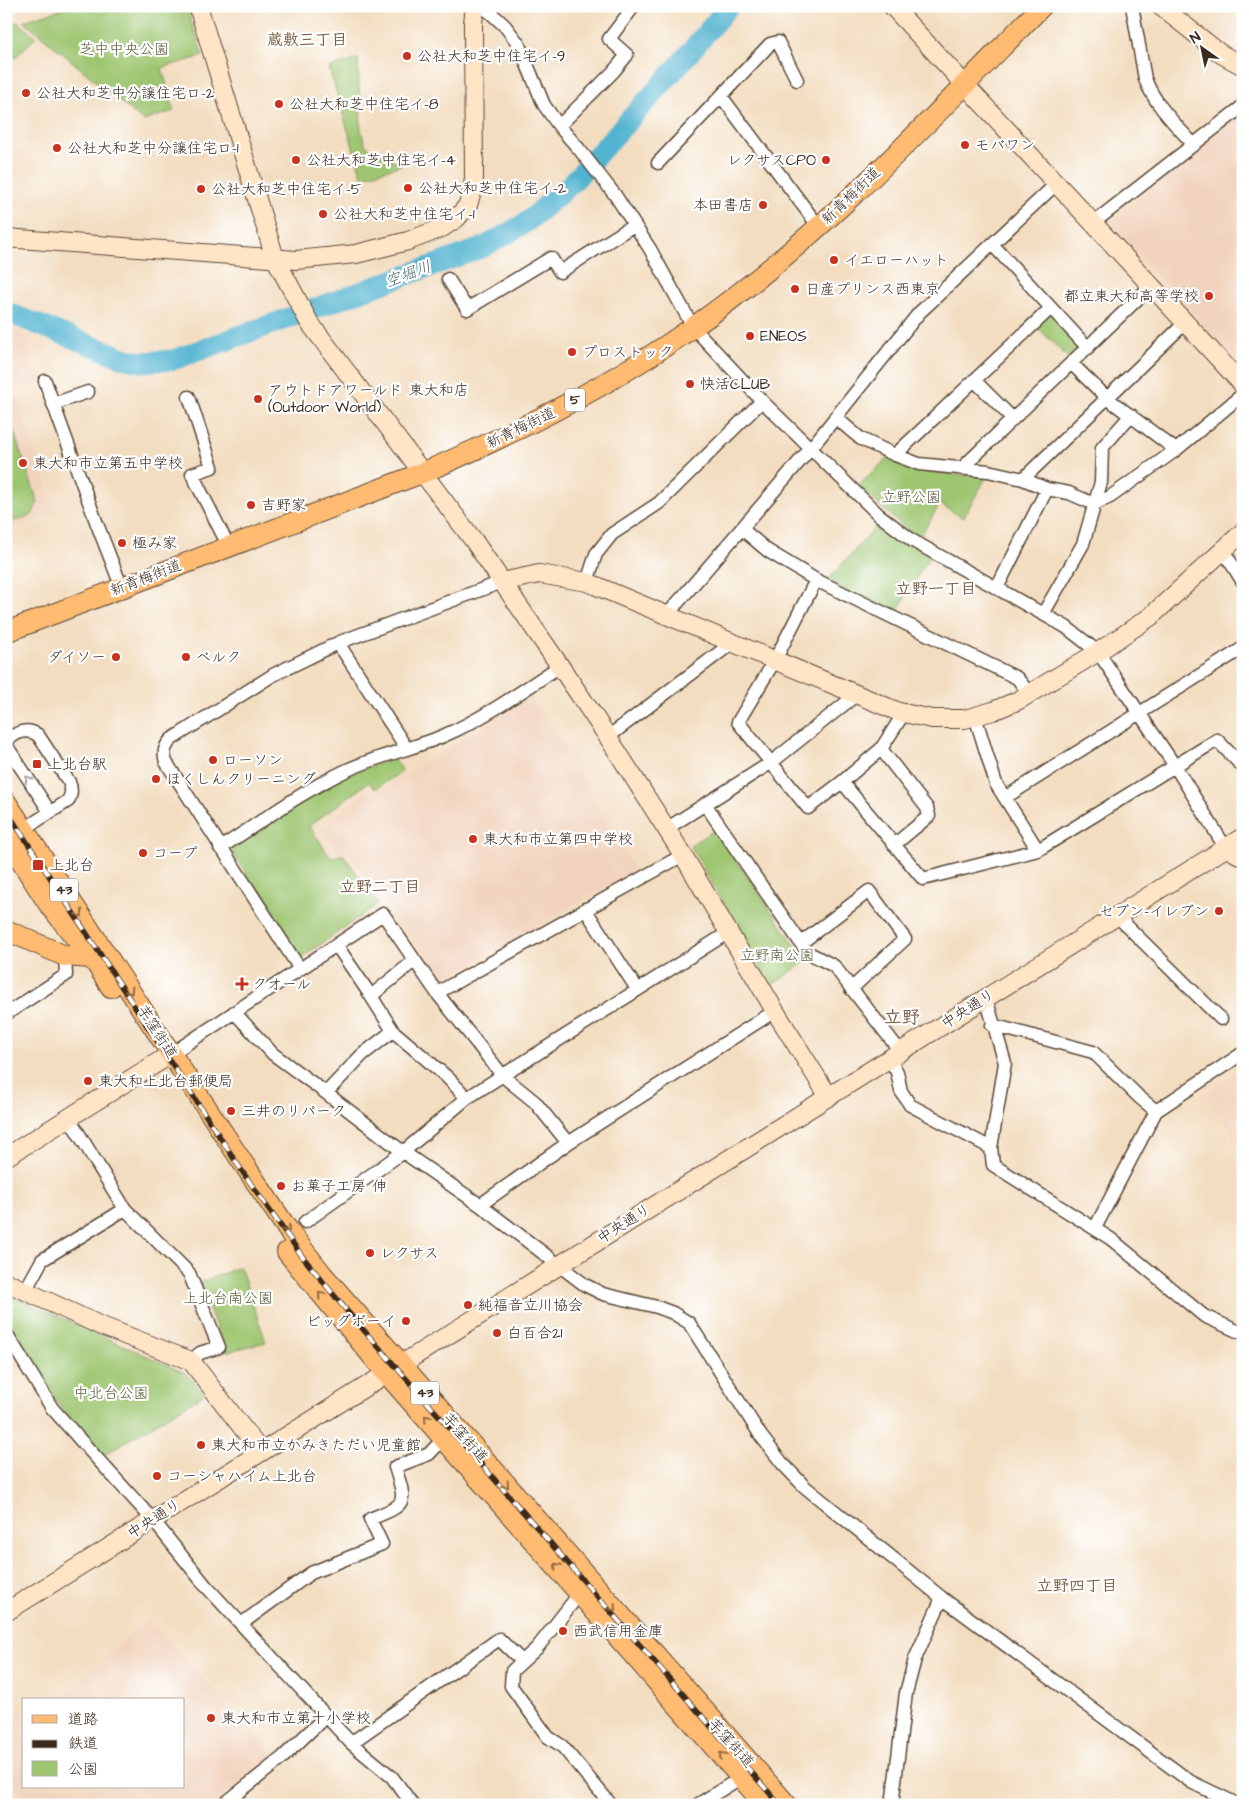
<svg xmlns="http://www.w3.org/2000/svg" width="1249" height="1811" font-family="'Architects Daughter','Klee One',sans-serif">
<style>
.built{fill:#f2d4be}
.green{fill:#9ec671;stroke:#6c7848}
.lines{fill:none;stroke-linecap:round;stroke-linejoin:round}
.river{stroke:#51b3d0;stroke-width:21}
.street-casing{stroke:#574536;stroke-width:15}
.secondary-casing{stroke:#574536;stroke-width:20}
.primary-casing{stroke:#574536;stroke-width:22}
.street{stroke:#fff;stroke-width:12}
.secondary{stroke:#ffe4c6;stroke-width:18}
.primary{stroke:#febb71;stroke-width:20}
.rail-casing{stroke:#3b2a1e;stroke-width:5.5}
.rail{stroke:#fff;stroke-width:4;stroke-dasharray:11;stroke-linecap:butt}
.oneway{stroke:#a79f9a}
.oneway2{stroke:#936b43}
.poi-dot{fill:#c8321e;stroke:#fff;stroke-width:2}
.labels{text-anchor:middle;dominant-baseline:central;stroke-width:4.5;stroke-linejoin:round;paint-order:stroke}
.shield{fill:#fff;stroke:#766a62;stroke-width:1}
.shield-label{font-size:14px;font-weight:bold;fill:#3b2a1e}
.park-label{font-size:15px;fill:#595937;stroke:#fff}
.poi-label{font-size:15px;fill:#3b2a1e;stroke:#fff;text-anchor:start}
.street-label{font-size:15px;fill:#3b2a1e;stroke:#fff}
.neighbourhood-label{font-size:16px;font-weight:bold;fill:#7a5a3f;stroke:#fff}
.water-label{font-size:16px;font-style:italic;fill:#446165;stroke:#fff}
.quarter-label{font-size:18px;font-weight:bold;fill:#7a5a3f;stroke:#fff}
</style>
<rect width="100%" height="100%" fill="#fff"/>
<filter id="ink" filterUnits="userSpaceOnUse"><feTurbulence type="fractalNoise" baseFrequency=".02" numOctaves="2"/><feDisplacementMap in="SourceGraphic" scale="10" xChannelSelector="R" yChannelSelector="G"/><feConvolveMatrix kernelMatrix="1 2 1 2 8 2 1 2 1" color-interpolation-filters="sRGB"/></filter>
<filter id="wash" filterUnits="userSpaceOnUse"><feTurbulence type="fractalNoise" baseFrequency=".0096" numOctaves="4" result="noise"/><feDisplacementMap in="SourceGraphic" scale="20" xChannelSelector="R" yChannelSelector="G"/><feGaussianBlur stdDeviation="1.12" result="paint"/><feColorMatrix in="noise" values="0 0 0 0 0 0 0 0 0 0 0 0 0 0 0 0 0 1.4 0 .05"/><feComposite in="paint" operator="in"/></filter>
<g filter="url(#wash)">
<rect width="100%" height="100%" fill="#f3ddc0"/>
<path class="built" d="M 1243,110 L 1243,368 L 1109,224 Z
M 6,325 L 24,332 L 39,382 L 16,390 L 22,413 L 57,513 L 6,531 Z
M 530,695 L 563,742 L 635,871 L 442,981 L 347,850 L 338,853 L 321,828 L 366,791 L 371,797 Z
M 1243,1068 L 1243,1152 L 1205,1093 Z
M 147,1618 L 273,1755 L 211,1805 L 34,1805 L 6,1783 L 6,1726 L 24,1709 L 24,1787 L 184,1787 L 184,1700 L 59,1700 Z"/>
<path class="green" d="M 71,6 L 186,6 L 203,56 L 162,68 L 174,111 L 143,121 L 24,21 Z
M 18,22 L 36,37 L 6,67 L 6,25 Z
M 358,59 L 361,131 L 366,146 L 402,165 L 362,177 L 329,68 Z
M 1051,310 L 1083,345 L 1068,358 L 1035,325 Z
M 6,410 L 38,502 L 32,515 L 6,524 Z
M 889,457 L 918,470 L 958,475 L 987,476 L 963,518 L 940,504 L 918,540 L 858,486 Z
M 881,521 L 930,556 L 895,614 L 827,581 Z
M 394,758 L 402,772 L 375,789 L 369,782 L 309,826 L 331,858 L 343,854 L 378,904 L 301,958 L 231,850 L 343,776 Z
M 715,830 L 802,955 L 809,959 L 771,986 L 690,845 Z
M 240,1267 L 266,1342 L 226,1352 L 199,1283 Z
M 6,1293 L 183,1372 L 192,1379 L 204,1394 L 102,1456 L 58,1404 L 6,1322 Z"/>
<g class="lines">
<path class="river" d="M 6,312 L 126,359 L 141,362 L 173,360 L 484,247 L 527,222 L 571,184 L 680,64 L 729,6"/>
</g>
</g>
<g filter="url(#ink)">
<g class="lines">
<defs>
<path id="street" d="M 1132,6 L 1145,79 C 1155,105 1176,125 1194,145
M 474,9 L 484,8 L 491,13 L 505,26 L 518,43 L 544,105 L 559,126 L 579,149 L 615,195 L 650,249 L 693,327 L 762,401 L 879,515 L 913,541 L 1066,627 L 1098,652 L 1175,766 L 1225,847
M 721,96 L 819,227
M 559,126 L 613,72 L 627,55 L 609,39 L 634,6
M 658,163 L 770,44 L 778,42 L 797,80
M 1093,223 L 1243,106
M 992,244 L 1088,348
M 448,279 L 467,309 L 551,258 L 560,272 L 634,225
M 1071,363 L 1107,398 L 1176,450
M 974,380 L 1013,419
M 45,381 L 97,524 L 122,588
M 189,397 L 212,467 L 192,474 L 229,547
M 53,404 L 88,392
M 835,417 L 861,439 L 895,455 L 919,464 L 988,471 L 1023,479 L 1047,489 L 1069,493 L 1094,504 L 1110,497 L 1176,450 L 1243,394
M 895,455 L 1051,308
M 961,469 L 1151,286
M 1023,479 L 1185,323
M 742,529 L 768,551 L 816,580 L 1017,678 L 1030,694
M 1223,550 L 1243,582
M 816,580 L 775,660 L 738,722 L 808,808 L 842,782 L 881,749 L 904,713
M 502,582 L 340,642 L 273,675 L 172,739 C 164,746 163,753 166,762 L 300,969 L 383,914 L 437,993 L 503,1076 L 535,1102 L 568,1143
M 587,582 L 596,554 L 612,534 L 659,503 L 762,401
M 997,588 L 1047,489
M 1043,614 L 1083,544 L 1101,482 L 1102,448 L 1131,415
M 667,615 L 811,448 L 919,313 L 1056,184
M 338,643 L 407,749
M 975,716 L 996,784 L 1038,850
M 608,737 L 732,643
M 6,740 C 17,733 26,727 38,735 L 69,782 C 72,789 72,794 68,801 L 24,829
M 6,745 L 50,812
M 881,749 L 927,808 L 929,816 L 894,845
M 842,782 L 923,879 L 1038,850 L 1217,740 L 1243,767
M 1006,797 L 1243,648
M 705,804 L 807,952 L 834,966 L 900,1051
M 666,829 L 772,762 L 856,695
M 220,848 C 261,822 300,793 343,772 C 375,756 410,750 443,736 C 485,718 522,691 560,666
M 585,909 L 637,989
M 1117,916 L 1221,1019
M 801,943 L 869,891 L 905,939 L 851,989
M 337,946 L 371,996
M 437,993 L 683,855
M 986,998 L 1005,1063 L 991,1148 L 993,1165 L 1111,1239 L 1204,1316 L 1237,1331 L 1243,1331
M 234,1012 L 273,1054 L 326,1093 L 403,1152 L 305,1222
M 6,1014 L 66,975 L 65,956
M 992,1025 L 1093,1052 L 1139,1097 L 1156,1111 L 1243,1053
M 393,1031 L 371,996 L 414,961
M 171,1054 L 300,969
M 889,1058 L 897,1072 L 901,1091 L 910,1105 L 991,1148
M 326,1093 L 362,1055 L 393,1031 L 447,1077 L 467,1098 L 403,1152 L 480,1205 L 568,1143 L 775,1011
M 467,1098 L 729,932
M 69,1118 L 125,1209 L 189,1273 L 219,1347 L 200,1353 L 191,1361
M 480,1205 L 585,1285 L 603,1294 L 657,1307 L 673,1313 L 689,1323 L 761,1436 L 782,1463 L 805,1487 L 942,1598 L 1191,1782 L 1239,1805
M 1095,1228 L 1156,1111
M 25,1291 L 42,1260 L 125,1209
M 6,1333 L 52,1408 L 83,1443 L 153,1520 L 205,1585 L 351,1743 L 392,1777 L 413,1805
M 580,1593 L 537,1648 L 512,1671 L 511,1686 L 548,1737 L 562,1746 L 608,1801
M 241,1624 L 311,1573 L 382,1544 L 370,1519 C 407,1504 407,1505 395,1467 L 429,1454 L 444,1438
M 351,1743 L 499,1639 L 522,1661
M 223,1805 L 282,1758 L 326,1716
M 697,1805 L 742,1777
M 892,1805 L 906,1693 L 915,1659 L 942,1598"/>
<path id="secondary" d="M 198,6 L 275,258 L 309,322 L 474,541 L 560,666 L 608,737 L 683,855 L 775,1011 L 829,1097
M 892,6 L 1243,385
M 1160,6 L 1221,54 L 1243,66
M 6,238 L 296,260 L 356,254 L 408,241 L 442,228 L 457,218 L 468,205 L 472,191 L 474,178 L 473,23 L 475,6
M 502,582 L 539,574 L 587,582 L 899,712 L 932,719 L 965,719 L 993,711 L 1019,700 L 1098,652 L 1150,617 L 1243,532
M 1225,847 L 1243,857
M 6,1157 L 171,1054
M 6,1282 L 99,1325 L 191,1361 L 261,1452
M 6,1612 L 1243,837"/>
<path id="primary" d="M 6,632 L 422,473 C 516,433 608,387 692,328 C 822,237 931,119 1042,6
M 6,802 L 233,1148 L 290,1233 L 322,1274 L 787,1805
M 6,838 L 48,903 L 97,965 L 111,987
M 6,930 L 65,956 L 91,958
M 287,1252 L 387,1374 L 765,1805"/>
</defs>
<use href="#street" class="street-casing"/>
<use href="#secondary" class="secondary-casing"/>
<use href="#primary" class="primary-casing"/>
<use href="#street" class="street"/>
<use href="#secondary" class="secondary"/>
<use href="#primary" class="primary"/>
<defs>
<path id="rail" d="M 6,810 L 244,1174 L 302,1256 L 347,1311 L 780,1805"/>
</defs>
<use href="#rail" class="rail-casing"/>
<use href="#rail" class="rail"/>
</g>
<defs><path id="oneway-chevron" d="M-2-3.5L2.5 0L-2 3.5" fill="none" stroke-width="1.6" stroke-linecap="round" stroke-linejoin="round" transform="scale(1.25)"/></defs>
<use class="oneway" href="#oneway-chevron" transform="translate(28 779) rotate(-123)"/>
<g class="oneway2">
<use href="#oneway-chevron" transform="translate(80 914) rotate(57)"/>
<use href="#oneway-chevron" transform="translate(130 991) rotate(57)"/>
<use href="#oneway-chevron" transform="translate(287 1229) rotate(55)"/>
<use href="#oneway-chevron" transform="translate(321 1295) rotate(-130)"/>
<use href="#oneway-chevron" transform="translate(427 1418) rotate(-132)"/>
<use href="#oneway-chevron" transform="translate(506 1485) rotate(49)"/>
<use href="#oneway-chevron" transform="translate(557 1566) rotate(-131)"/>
<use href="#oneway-chevron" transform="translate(613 1608) rotate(49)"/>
<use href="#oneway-chevron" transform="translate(722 1755) rotate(-131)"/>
</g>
</g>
<g class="poi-dot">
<circle cx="407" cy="56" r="5"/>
<circle cx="26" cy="93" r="5"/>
<circle cx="279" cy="104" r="5"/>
<circle cx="965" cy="145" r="5"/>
<circle cx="57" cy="148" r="5"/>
<circle cx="296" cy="160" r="5"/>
<circle cx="826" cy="160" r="5"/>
<circle cx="408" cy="188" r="5"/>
<circle cx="201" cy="189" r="5"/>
<circle cx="763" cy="205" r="5"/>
<circle cx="323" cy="214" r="5"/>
<circle cx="834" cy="260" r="5"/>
<circle cx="795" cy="289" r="5"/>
<circle cx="1209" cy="296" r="5"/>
<circle cx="750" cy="336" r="5"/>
<circle cx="572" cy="352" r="5"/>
<circle cx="690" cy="384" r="5"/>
<circle cx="258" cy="399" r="5"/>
<circle cx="23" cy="463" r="5"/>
<circle cx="251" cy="505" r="5"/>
<circle cx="122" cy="543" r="5"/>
<circle cx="116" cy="657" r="5"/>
<circle cx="186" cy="657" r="5"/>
<circle cx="213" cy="760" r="5"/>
<rect x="32" y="759" width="10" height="10" rx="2.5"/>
<circle cx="156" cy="779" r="5"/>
<circle cx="473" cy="839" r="5"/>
<circle cx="143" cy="853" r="5"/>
<rect x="32" y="859" width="12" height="12" rx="2.5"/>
<circle cx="1219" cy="911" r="5"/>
<path d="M239.5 976.5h5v5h5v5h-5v5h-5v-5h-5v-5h5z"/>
<circle cx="88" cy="1081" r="5"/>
<circle cx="231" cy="1111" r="5"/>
<circle cx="281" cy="1186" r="5"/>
<circle cx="370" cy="1253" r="5"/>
<circle cx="468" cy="1305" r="5"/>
<circle cx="406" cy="1321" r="5"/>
<circle cx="497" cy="1333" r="5"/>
<circle cx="201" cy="1445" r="5"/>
<circle cx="157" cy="1476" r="5"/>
<circle cx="563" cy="1631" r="5"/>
<circle cx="211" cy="1718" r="5"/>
</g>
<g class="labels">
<g class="shield">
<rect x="565" y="388.5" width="20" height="23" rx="4"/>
<rect x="50" y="878.5" width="28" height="23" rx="4"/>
<rect x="411" y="1381.5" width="28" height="23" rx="4"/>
</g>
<g class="shield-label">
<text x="575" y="400">5</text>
<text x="64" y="890">43</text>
<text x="425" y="1393">43</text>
</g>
<g class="park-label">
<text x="124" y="49">芝中中央公園</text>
<text x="911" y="497">立野公園</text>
<text x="777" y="955">立野南公園</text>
<text x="228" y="1298">上北台南公園</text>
<text x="111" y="1393">中北台公園</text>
</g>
<g class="poi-label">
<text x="417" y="56">公社大和芝中住宅イ-9</text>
<text x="36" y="93">公社大和芝中分譲住宅ロ-2</text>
<text x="289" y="104">公社大和芝中住宅イ-8</text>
<text x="975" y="145">モバワン</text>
<text x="67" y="148">公社大和芝中分譲住宅ロ-1</text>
<text x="306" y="160">公社大和芝中住宅イ-4</text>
<text x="816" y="160" text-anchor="end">レクサスCPO</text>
<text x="418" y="188">公社大和芝中住宅イ-2</text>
<text x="211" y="189">公社大和芝中住宅イ-5</text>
<text x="753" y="205" text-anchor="end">本田書店</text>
<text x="333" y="214">公社大和芝中住宅イ-1</text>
<text x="844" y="260">イエローハット</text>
<text x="805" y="289">日産プリンス西東京</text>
<text x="1199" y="296" text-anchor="end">都立東大和高等学校</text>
<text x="760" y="336">ENEOS</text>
<text x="582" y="352">プロストック</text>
<text x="700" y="384">快活CLUB</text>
<text x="268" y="390">アウトドアワールド 東大和店<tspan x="268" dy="17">(Outdoor World)</tspan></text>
<text x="33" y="463">東大和市立第五中学校</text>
<text x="261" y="505">吉野家</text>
<text x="132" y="543">極み家</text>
<text x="106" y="657" text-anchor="end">ダイソー</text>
<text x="196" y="657">ベルク</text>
<text x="223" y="760">ローソン</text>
<text x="47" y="764">上北台駅</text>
<text x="166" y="779">ほくしんクリーニング</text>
<text x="483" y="839">東大和市立第四中学校</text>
<text x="153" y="853">コープ</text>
<text x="49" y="865">上北台</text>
<text x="1209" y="911" text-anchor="end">セブン-イレブン</text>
<text x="252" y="984">クオール</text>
<text x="98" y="1081">東大和上北台郵便局</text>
<text x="241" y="1111">三井のリパーク</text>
<text x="291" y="1186">お菓子工房 伸</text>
<text x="380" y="1253">レクサス</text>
<text x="478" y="1305">純福音立川協会</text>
<text x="396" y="1321" text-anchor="end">ビッグボーイ</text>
<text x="507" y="1333">白百合21</text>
<text x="211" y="1445">東大和市立かみきただい児童館</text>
<text x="167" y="1476">コーシャハイム上北台</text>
<text x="573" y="1631">西武信用金庫</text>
<text x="221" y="1718">東大和市立第十小学校</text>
</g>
<g class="street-label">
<text transform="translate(851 196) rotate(-44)">新青梅街道</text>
<text transform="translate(521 428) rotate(-26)">新青梅街道</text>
<text transform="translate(146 578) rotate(-21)">新青梅街道</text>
<text transform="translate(968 1009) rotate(-32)">中央通り</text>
<text transform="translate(157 1032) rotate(57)">芋窪街道</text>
<text transform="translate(624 1224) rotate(-32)">中央通り</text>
<text transform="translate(465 1438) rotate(49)">芋窪街道</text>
<text transform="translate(154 1519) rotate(-32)">中央通り</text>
<text transform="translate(731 1743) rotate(48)">芋窪街道</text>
</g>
<g class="neighbourhood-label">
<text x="307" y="40">蔵敷三丁目</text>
<text x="936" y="589">立野一丁目</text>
<text x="380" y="887">立野二丁目</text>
<text x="1077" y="1586">立野四丁目</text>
</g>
<g class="water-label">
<text transform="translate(408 274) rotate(-20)">空堀川</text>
</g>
<g class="quarter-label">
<text x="902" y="1017">立野</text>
</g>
</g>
<rect width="1249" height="1811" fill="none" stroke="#fff" stroke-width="25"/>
<rect x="22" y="1698" width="162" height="90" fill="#ffffff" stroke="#b1aaa5"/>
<rect x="32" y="1715" width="25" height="8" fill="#febb71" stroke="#b1aaa5"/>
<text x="68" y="1724" font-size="15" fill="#3b2a1e">道路</text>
<rect x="32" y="1740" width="25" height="8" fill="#3b2a1e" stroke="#b1aaa5"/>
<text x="68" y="1748" font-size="15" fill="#3b2a1e">鉄道</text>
<rect x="32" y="1761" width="25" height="15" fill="#9ec671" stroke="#b1aaa5"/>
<text x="68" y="1774" font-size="15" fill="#3b2a1e">公園</text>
<g transform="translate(1202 48) rotate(327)" stroke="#ffffff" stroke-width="4" paint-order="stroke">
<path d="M0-4L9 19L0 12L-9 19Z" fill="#3b2a1e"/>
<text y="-8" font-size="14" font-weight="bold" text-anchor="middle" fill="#3b2a1e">N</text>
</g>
</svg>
